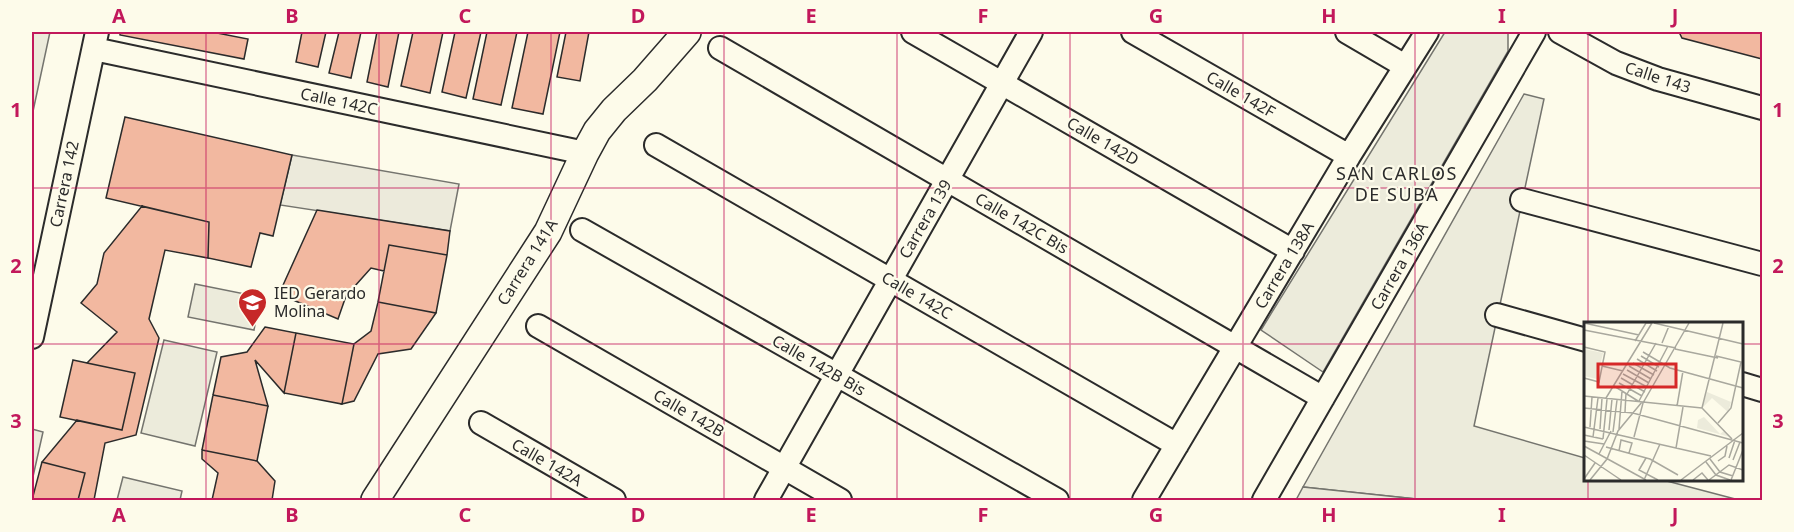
<svg xmlns="http://www.w3.org/2000/svg" width="1794" height="532" font-family="'Noto Sans',sans-serif">
<style>
.green{fill:#ecebdb;stroke:#74746e;stroke-width:1.5}
.parking{fill:#eceadb;stroke:#74746e;stroke-width:1.5}
.building{fill:#f2b8a0;stroke:#2b2b2b;stroke-width:1.5}
.lines{fill:none;stroke-linecap:round;stroke-linejoin:round}
.minor-casing{stroke:#2b2b2b;stroke-width:26}
.tertiary-casing{stroke:#2b2b2b;stroke-width:30}
.minor{stroke:#fdfbea;stroke-width:22}
.tertiary{stroke:#fdfbea;stroke-width:27}
.grid{fill:none;stroke:#c2185b;stroke-width:1.5;stroke-opacity:0.55}
.labels{text-anchor:middle;dominant-baseline:central;stroke-width:4.5;stroke-linejoin:round;paint-order:stroke}
.street-label{font-size:16px;fill:#2b2b2b;stroke:#fdfbea}
.poi-label{font-size:16px;fill:#2b2b2b;stroke:#fdfbea;text-anchor:start}
.neighbourhood-label{font-size:18px;letter-spacing:1.5px;fill:#2b2b2b;stroke:#fdfbea}
.inset-road{fill:none;stroke:#a9a89e;stroke-width:1.5}
.view{fill:#d62828;fill-opacity:0.15;stroke:#d62828;stroke-width:3}
.inset-edge{fill:none;stroke:#2b2b2b;stroke-width:3}
.neatline{fill:none;stroke:#c2185b;stroke-width:2}
.grid-label{font-size:20px;text-anchor:middle;font-weight:bold;fill:#c2185b}
</style>
<rect width="100%" height="100%" fill="#fdfbea"/>
<path class="green" d="M 32,32 L 50,32 L 32,116 Z
M 1445,32 L 1508,32 L 1508,51 L 1323,372 L 1261,330 Z
M 1524,94 L 1544,99 L 1474,426 L 1585,458 L 1586,480 L 1663,480 L 1739,500 L 1426,500 L 1303,487 Z
M 195,284 L 260,297 L 254,330 L 188,317 Z
M 164,340 L 217,352 L 195,446 L 141,433 Z
M 32,429 L 43,432 L 32,481 Z
M 123,477 L 182,491 L 180,500 L 117,500 Z"/>
<path class="parking" d="M 292,155 L 459,184 L 450,231 L 280,205 Z
M 1303,487 L 1426,500 L 1296,500 Z"/>
<path class="building" d="M 120,32 L 212,32 L 248,39 L 244,59 L 120,35 Z
M 302,32 L 326,32 L 318,67 L 296,62 Z
M 339,32 L 361,32 L 351,78 L 329,73 Z
M 377,32 L 399,32 L 388,87 L 367,82 Z
M 413,32 L 443,32 L 430,93 L 401,86 Z
M 455,32 L 481,32 L 466,98 L 442,92 Z
M 487,32 L 517,32 L 501,105 L 473,99 Z
M 528,32 L 560,32 L 543,114 L 512,108 Z
M 566,32 L 589,32 L 580,81 L 557,77 Z
M 1679,32 L 1762,32 L 1762,59 L 1682,38 Z
M 125,117 L 292,155 L 273,236 L 260,233 L 251,267 L 208,258 L 209,222 L 106,198 Z
M 142,206 L 209,222 L 208,258 L 165,250 L 149,319 L 159,338 L 136,435 L 105,443 L 94,500 L 78,500 L 85,473 L 42,462 L 77,420 L 122,430 L 135,373 L 87,363 L 117,332 L 81,303 L 97,284 L 104,253 Z
M 317,210 L 450,231 L 447,255 L 389,245 L 384,271 L 371,268 L 346,296 L 338,319 L 279,294 Z
M 389,245 L 447,255 L 436,313 L 378,302 Z
M 378,302 L 436,313 L 411,349 L 378,354 L 354,401 L 342,404 L 354,344 L 371,331 Z
M 265,327 L 296,333 L 284,393 L 255,360 L 268,406 L 213,395 L 221,357 L 247,352 Z
M 296,333 L 354,344 L 342,404 L 284,393 Z
M 73,360 L 135,373 L 122,430 L 60,417 Z
M 213,395 L 268,406 L 257,461 L 202,450 Z
M 202,450 L 257,461 L 275,481 L 272,500 L 212,500 L 218,473 L 202,459 Z
M 42,462 L 85,473 L 78,500 L 32,500 Z"/>
<g class="lines">
<defs>
<path id="minor" d="M 913,32 L 1293,251
M 1133,32 L 1349,156
M 1347,32 L 1405,66
M 1560,32 L 1616,63 L 1658,79 L 1762,108
M 720,48 L 1323,398
M 94,49 L 585,153
M 656,145 L 1177,445
M 1522,200 L 1762,264
M 582,230 L 1057,500
M 1497,315 L 1586,340
M 538,326 L 840,500
M 32,337 L 97,32
M 1742,384 L 1762,390
M 481,423 L 614,500
M 766,500 L 1031,32
M 1144,500 L 1349,156 L 1427,32
M 1264,500 L 1534,32"/>
<path id="tertiary" d="M 375,500 L 548,232 L 585,153 L 597,131 L 614,110 L 645,80 L 687,32"/>
</defs>
<use href="#minor" class="minor-casing"/>
<use href="#tertiary" class="tertiary-casing"/>
<use href="#minor" class="minor"/>
<use href="#tertiary" class="tertiary"/>
</g>
<path class="grid" d="M 206,32 L 206,500M 379,32 L 379,500M 551,32 L 551,500M 724,32 L 724,500M 897,32 L 897,500M 1070,32 L 1070,500M 1243,32 L 1243,500M 1415,32 L 1415,500M 1588,32 L 1588,324M 32,188 L 1762,188M 32,344 L 1586,344M 1742,344 L 1762,344M 1588,480 L 1588,500"/>
<defs>
<symbol id="school-pin" viewBox="-11 -11 22 30"><path d="M0 17L-7.5 6A9.5 9.5 0 1 1 7.5 6Z" fill="#c62828" stroke="#fdfbea"/><path d="M0-5L7-2L0 1L-7-2ZM-4 1L0 2.5L4 1V4Q0 6-4 4Z" fill="#fff"/></symbol>
</defs>
<g fill-rule="evenodd">
<use href="#school-pin" x="236" y="286" width="33" height="45"/>
</g>
<g class="labels">
<g class="street-label">
<text transform="translate(1658 77) rotate(18)">Calle 143</text>
<text transform="translate(1241 94) rotate(30)">Calle 142F</text>
<text transform="translate(339 101) rotate(12)">Calle 142C</text>
<text transform="translate(1103 141) rotate(30)">Calle 142D</text>
<text transform="translate(64 184) rotate(-78)">Carrera 142</text>
<text transform="translate(925 219) rotate(-60)">Carrera 139</text>
<text transform="translate(1022 223) rotate(30)">Calle 142C Bis</text>
<text transform="translate(527 262) rotate(-58)">Carrera 141A</text>
<text transform="translate(1284 265) rotate(-59)">Carrera 138A</text>
<text transform="translate(1399 266) rotate(-60)">Carrera 136A</text>
<text transform="translate(917 295) rotate(30)">Calle 142C</text>
<text transform="translate(819 365) rotate(30)">Calle 142B Bis</text>
<text transform="translate(689 413) rotate(30)">Calle 142B</text>
<text transform="translate(547 462) rotate(30)">Calle 142A</text>
</g>
<g class="poi-label">
<text x="274" y="293">IED Gerardo<tspan x="274" dy="18">Molina</tspan></text>
</g>
<g class="neighbourhood-label">
<text x="1397" y="173">SAN CARLOS<tspan x="1397" dy="21">DE SUBA</tspan></text>
</g>
</g>
<g transform="translate(1584 322)">
<rect width="159" height="159" fill="#fdfbea"/>
<path d="M 0,27 L 19,31 L 13,57 L 0,54 ZM 123,70 L 147,80 L 144,90 L 128,76 L 118,86 ZM 120,95 L 136,112 L 140,109 L 146,115 L 113,106 L 114,98 Z" fill="#ecebdb"/>
<path class="inset-road" d="M 0,1 L 55,13M 70,1 L 159,22M 0,8 L 92,26M 51,19 L 62,1 L 67,1M 78,21 L 85,4M 0,25 L 21,30 L 15,60 L 0,56M 91,27 L 134,36M 59,30 L 86,46 L 159,66M 57,34 L 75,45M 132,34 L 157,40 L 147,86 L 134,101M 53,37 L 73,49M 49,41 L 70,53M 18,44 L 39,49M 45,44 L 67,57M 43,48 L 65,61M 39,52 L 63,65M 37,56 L 61,70M 35,61 L 58,74M 30,64 L 54,79M 43,72 L 72,21M 0,74 L 118,86M 22,76 L 68,1M 55,79 L 84,24M 93,84 L 99,49M 0,86 L 49,91 L 159,121M 118,86 L 139,1M 118,86 L 148,117M 41,90 L 42,71M 0,105 L 127,134M 6,105 L 8,75M 16,107 L 18,76M 35,107 L 38,69M 25,108 L 28,77M 29,110 L 33,78M 0,113 L 19,117M 9,115 L 14,76M 50,115 L 59,81 L 105,1M 19,117 L 23,77M 0,119 L 20,122M 0,124 L 62,158M 22,125 L 66,137 L 94,153M 92,126 L 99,85M 35,129 L 37,118 L 48,121 L 45,131M 15,132 L 27,109M 0,133 L 37,158M 62,136 L 55,148 L 74,158M 145,136 L 151,118M 126,137 L 136,150 L 149,154M 149,138 L 156,120M 134,139 L 141,134 L 143,124M 122,140 L 132,153 L 146,158M 0,157 L 11,141M 6,158 L 23,137 L 34,109 L 58,80M 60,158 L 76,122M 97,158 L 159,111M 109,158 L 118,151 L 124,158M 125,158 L 145,143 L 159,148M 147,158 L 159,128"/>
<path class="view" d="M 14,42 L 92,42 L 92,65 L 14,65 Z"/>
<rect width="159" height="159" class="inset-edge"/>
</g>
<rect width="1794" height="532" fill="none" stroke="#fdfbea" stroke-width="66"/>
<rect x="33" y="33" width="1728" height="466" class="neatline"/>
<g class="grid-label">
<text x="119" y="23">A</text>
<text x="292" y="23">B</text>
<text x="465" y="23">C</text>
<text x="638" y="23">D</text>
<text x="811" y="23">E</text>
<text x="983" y="23">F</text>
<text x="1156" y="23">G</text>
<text x="1329" y="23">H</text>
<text x="1502" y="23">I</text>
<text x="1675" y="23">J</text>
<text x="16" y="117">1</text>
<text x="1778" y="117">1</text>
<text x="16" y="273">2</text>
<text x="1778" y="273">2</text>
<text x="16" y="428">3</text>
<text x="1778" y="428">3</text>
<text x="119" y="522">A</text>
<text x="292" y="522">B</text>
<text x="465" y="522">C</text>
<text x="638" y="522">D</text>
<text x="811" y="522">E</text>
<text x="983" y="522">F</text>
<text x="1156" y="522">G</text>
<text x="1329" y="522">H</text>
<text x="1502" y="522">I</text>
<text x="1675" y="522">J</text>
</g>
</svg>
